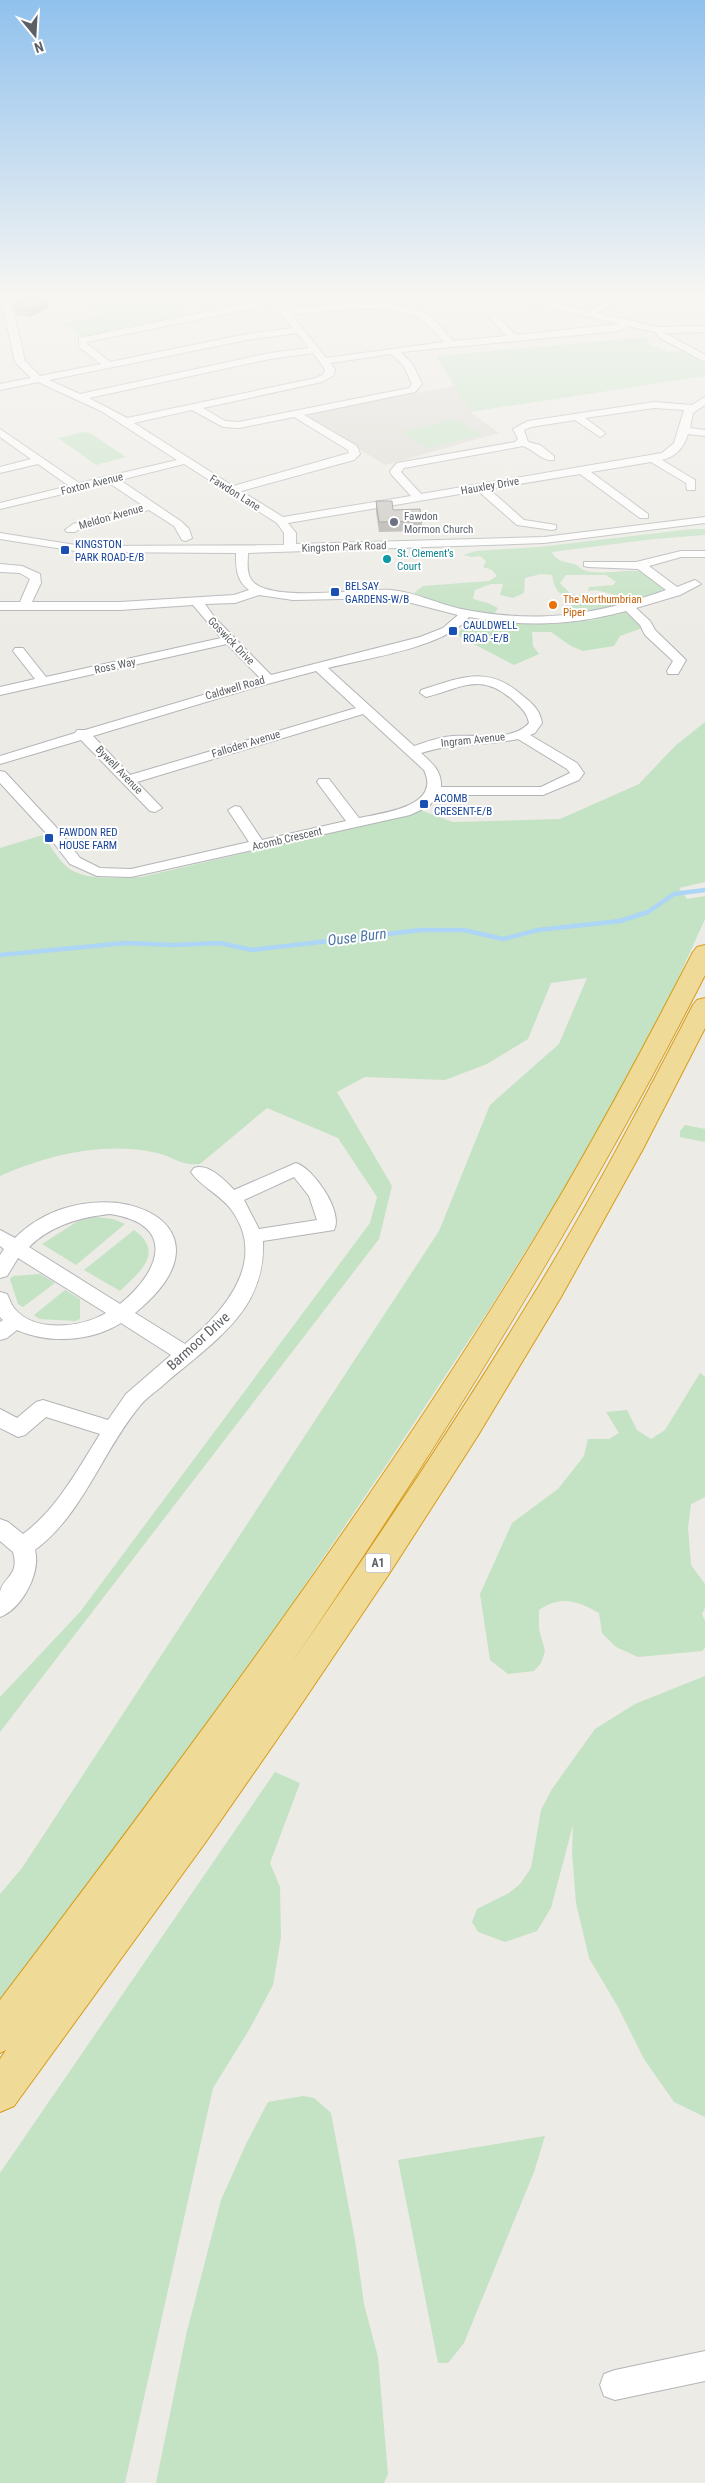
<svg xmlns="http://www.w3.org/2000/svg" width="705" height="2483" font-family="'Roboto Condensed',sans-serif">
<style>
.education{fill:#dddad3}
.green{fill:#c4e2c4}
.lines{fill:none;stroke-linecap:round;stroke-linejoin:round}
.stream{stroke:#add5f5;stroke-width:4.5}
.minor-casing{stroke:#b2b4b8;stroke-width:2}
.highway-casing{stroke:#d79d1a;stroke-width:2}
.minor{fill:#fff;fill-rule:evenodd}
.highway{fill:#f0da98;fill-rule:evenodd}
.wall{fill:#adaaa6}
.shaded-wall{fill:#8d8b87}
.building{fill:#c9c6c1;stroke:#8d8b87}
.worship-dot{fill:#6b7280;stroke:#fff;stroke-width:2}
.transit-dot{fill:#1a4fb4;stroke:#fff;stroke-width:2}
.culture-dot{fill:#0f9aa8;stroke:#fff;stroke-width:2}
.food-dot{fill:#e8710a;stroke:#fff;stroke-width:2}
.labels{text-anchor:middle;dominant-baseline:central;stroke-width:4;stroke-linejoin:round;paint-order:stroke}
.far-street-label{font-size:11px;fill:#5c5f63;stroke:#fff}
.far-worship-label{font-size:11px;fill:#5b616d;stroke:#fff;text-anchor:start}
.far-transit-label{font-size:11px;fill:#164399;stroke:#fff;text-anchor:start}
.far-culture-label{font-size:11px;fill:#0d838f;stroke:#fff;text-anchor:start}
.far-food-label{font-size:11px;fill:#c56008;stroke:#fff;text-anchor:start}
.shield{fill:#fff;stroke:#8d8f92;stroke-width:1}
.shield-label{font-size:12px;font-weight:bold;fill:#5c5f63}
.street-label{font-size:14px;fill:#5c5f63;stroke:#fff}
.water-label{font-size:15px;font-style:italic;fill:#4c77a5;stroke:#fff}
</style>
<rect width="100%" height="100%" fill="#edebe5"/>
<path class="education" d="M 454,386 L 470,412 L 499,433 L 385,465 L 309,418 L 316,412 Z"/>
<path class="green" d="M 108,293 L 161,293 L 188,315 L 82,337 L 62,323 L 102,316 L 79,296 Z
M 647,337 L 649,344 L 667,352 L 686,351 L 705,365 L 705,376 L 470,412 L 436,356 Z
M 455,419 L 482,435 L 427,448 L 401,432 Z
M 84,432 L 90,433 L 126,457 L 96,465 L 58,438 Z
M 692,529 L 705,529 L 705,535 L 654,539 L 552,552 C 555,561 566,562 574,564 C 579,565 580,569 584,570 C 601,576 622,569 638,571 C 648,572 659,584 666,592 L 638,601 L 596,590 L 588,591 L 589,587 L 613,585 L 616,582 L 606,575 L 566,575 L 560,583 L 571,594 C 589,597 605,594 619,607 L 582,615 L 571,610 L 570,601 C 559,594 554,589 552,575 L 541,574 L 525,578 L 524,593 L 513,598 L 500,595 L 503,584 L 491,584 L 475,590 L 473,599 L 488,603 L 498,608 L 494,614 C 467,610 437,609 414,593 L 423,586 L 489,581 L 497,576 L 492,570 L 483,567 L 486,561 L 480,556 L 472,557 L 463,555 L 476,551 L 538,547 Z
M 626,610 L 642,628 L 620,636 L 614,646 L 583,651 L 571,646 L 551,632 L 532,632 L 533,646 L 539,654 L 514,665 L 455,634 L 478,619 L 550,624 L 593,620 Z
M 705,722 L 705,882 L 679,888 L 687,899 L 705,896 L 705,919 L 668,1001 L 619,1094 L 558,1199 L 492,1305 L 389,1461 L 274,1630 L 165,1781 L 0,2000 L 0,1894 L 22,1868 L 439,1231 L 490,1105 L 559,1044 L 587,978 L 551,983 L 528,1039 L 487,1064 L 445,1080 L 365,1077 L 337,1092 L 392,1186 L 379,1239 L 0,1732 L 0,1697 L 80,1612 L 370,1223 L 377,1197 L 338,1138 L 267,1108 L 200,1164 C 181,1166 174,1157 157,1153 C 105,1141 48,1155 0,1176 L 0,848 L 43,835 C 50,845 57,858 66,866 C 81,881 120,878 141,877 L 413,814 L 420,810 L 453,822 L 560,819 L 639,784 L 675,746 Z
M 685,1125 L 705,1129 L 705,1142 L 680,1137 L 680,1131 Z
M 96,1217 L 113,1219 L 125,1224 L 76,1265 L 42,1244 L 78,1221 Z
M 134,1230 C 165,1252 140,1272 120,1291 L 84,1270 Z
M 40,1274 L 55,1283 L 23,1307 L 18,1304 L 10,1279 L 13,1276 Z
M 65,1290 L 80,1299 L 80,1319 L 75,1321 L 39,1319 L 34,1315 Z
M 700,1373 L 705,1377 L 705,1497 L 691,1504 L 688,1528 L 691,1565 L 705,1584 L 705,1608 L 702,1614 L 705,1621 L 705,1648 L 702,1651 L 638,1657 L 616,1647 L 602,1633 L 599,1613 C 577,1601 562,1595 539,1610 L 539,1629 L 545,1651 L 541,1663 L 534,1671 L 508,1674 L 490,1660 L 480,1594 L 512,1523 L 558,1489 L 584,1456 L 588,1439 L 609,1439 L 619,1433 L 606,1412 L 627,1410 L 637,1430 L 651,1439 L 665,1430 Z
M 705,1676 L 705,2117 L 674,2102 L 644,2059 L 618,2007 L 589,1958 L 576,1903 L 572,1852 L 573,1825 L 551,1908 L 537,1931 L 505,1942 L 478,1932 L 472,1922 L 477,1909 L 509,1893 L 520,1884 L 531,1868 L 541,1810 L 552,1789 L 595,1729 L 635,1704 Z
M 275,1772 L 300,1783 L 270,1863 L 280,1887 L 281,1937 L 273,1985 L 249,2030 L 213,2088 L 125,2483 L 0,2483 L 0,2173 Z
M 303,2096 L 314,2098 L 331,2113 L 355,2240 L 364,2304 L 378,2357 L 388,2474 L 384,2483 L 156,2483 L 186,2335 L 221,2200 L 246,2144 L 268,2102 Z
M 545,2136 L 534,2172 L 464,2343 L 448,2363 L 438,2363 L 398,2160 Z"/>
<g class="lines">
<path class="stream" d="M 0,955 L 125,943 L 174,945 L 220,943 L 252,950 L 421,930 L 464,930 L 503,939 L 538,930 L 620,921 L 648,912 L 674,894 L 705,890"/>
<defs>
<path id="minor" d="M 1,293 L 9,293 L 11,300 L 62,293 L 86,293 L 82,296 L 12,305 L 25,361 L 40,376 L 101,364 L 79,347 L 79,338 L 269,299 L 281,301 L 287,309 C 327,305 395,293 429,316 C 439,322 445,333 453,341 L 506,336 L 489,317 L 494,314 L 516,335 L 620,324 L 513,299 L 481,296 L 477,293 L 513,293 L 588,311 L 612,298 L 609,293 L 617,293 L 621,299 L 620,301 L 597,313 L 658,327 L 705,326 L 705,332 L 665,333 L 705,355 L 705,362 L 660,338 L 655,332 L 628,326 L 619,331 L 401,352 L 413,365 L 422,384 L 415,392 L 304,415 L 357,446 L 360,454 L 354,460 L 241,491 L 283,517 L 411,496 L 391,474 L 390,471 L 397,463 L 515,442 L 518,439 L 513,429 L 528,421 L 654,402 L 692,405 L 705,397 L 705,405 L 693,413 L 690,428 L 705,430 L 705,436 L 688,434 C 684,447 676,457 662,460 L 695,480 L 695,490 L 687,490 L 686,483 L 651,462 L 591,472 L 648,514 L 648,518 L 640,518 L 580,474 L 489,489 L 524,520 L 556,525 L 556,529 L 552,530 L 517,525 L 478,491 L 288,523 L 296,533 L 296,544 L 544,537 L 705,517 L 705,523 L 544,543 L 248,553 C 248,561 246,572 251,579 C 265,604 363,588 391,590 C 415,592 438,604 461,609 C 538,624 593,616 666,590 L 638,569 L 588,567 L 584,566 L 584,562 L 636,562 L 681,551 L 705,551 L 705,557 L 681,557 L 649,566 L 677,587 L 695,580 L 701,584 L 680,595 L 636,608 L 650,621 L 655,630 L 686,660 L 678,674 L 668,674 L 667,671 L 673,661 L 645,635 L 640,625 L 626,611 C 570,626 525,627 469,617 C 444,648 367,658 328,668 L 414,746 C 426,742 439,737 453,736 C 475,734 513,742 529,723 C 527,712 521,708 514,701 C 480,671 463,688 426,697 L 420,693 L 421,690 C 461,678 488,664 523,696 C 533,704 540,710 542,723 L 535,733 L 530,735 L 577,763 L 584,773 L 579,780 L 543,795 L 438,795 L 429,806 L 410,815 L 131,877 L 97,876 L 70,864 L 46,833 L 0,783 L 0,771 L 5,772 L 56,827 L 80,858 L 100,868 L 131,869 L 249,842 L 228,810 L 235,806 L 240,807 L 262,840 L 346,821 L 317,782 L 319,779 L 329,779 L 359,818 C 382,813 442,807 424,770 L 363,714 L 137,782 L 162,808 L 155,812 L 150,811 L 81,740 L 0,764 L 0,756 L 75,733 L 77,730 L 85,730 L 260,678 L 227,644 L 0,695 L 0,687 L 35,679 L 13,651 L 15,648 L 23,648 L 46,677 L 221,638 L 193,605 L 120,610 L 0,610 L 0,602 L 20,602 L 30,579 L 20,573 L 0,572 L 0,564 L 22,566 L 40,574 L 41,583 L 32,602 L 120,602 L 234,595 L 249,590 C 236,580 236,568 236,553 L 82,552 L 0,539 L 0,533 L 82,546 L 284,545 L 284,533 L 277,523 L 184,464 L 120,480 L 182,522 L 189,529 L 192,538 L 186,541 L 182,540 L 174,526 L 149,510 L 81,528 L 75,532 L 67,532 L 65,530 L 73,524 L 142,505 L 109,483 L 0,509 L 0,503 L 69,486 L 38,464 L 0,473 L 0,467 L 31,459 L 0,437 L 0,429 L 79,483 L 177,460 L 101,411 L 38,382 L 0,390 L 0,384 L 31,378 L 15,362 L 3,306 L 0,307 L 0,301 L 2,301 ZM 269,305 L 275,305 L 293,328 L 247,334 L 110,362 L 87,344 L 87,342 ZM 356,309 C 397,309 416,308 444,342 L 326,358 L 291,314 ZM 297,333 L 309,348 L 270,353 L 80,394 L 49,380 L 247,340 ZM 313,353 L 325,369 L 324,374 L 316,378 L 127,418 L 89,398 L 270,359 ZM 391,354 L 404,366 L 412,384 L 409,388 L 239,422 L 225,421 L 203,408 L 322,382 L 334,375 L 335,369 L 330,363 ZM 654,408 L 684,410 L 674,443 L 662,453 L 421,494 L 401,472 L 404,468 L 523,446 C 533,449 543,462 554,460 L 554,456 L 540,445 L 528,442 L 524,430 L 531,427 L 575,420 L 600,437 L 605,434 L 604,432 L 585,418 ZM 192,410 L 223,427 L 239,428 L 294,417 L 348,450 L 349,453 L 233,486 L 134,423 ZM 259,595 L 293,600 L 392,598 L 458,615 L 443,628 L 420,637 L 271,675 L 215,618 L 205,604 L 235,603 ZM 316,671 L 356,708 L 130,775 L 93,736 L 256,687 ZM 518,739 L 567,769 L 570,773 L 541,787 L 441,787 C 442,771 432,763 421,753 C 456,742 484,746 518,739 Z
M 698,293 L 705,293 L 705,300 L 702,299 Z
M 296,1163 C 313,1168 344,1212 334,1230 L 263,1241 C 264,1265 259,1285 246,1306 C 225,1338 190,1361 161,1387 C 154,1393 145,1399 139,1407 C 101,1453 84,1513 35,1550 C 41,1573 22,1609 0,1617 C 0,1609 0,1600 0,1592 C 3,1577 20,1576 13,1552 L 0,1541 L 0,1519 L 8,1522 L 23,1534 C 57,1509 78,1469 100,1434 L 46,1417 L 25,1435 L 18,1437 L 0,1428 L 0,1409 L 17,1418 L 36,1402 L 43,1400 L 108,1420 L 126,1394 L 171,1355 L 121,1323 C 91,1342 49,1344 17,1330 L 7,1338 L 0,1340 L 0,1322 L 3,1320 L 0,1317 L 0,1292 L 7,1294 C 9,1298 11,1304 14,1308 C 34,1333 81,1328 106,1313 L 18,1258 L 7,1276 L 0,1278 L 0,1255 L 4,1249 L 0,1246 L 0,1230 L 15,1238 C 92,1161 251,1219 135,1313 L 185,1344 C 224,1312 270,1260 230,1208 C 220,1195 199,1185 191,1172 L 194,1168 C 208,1163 224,1179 234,1190 ZM 294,1177 L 309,1196 L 317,1220 L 259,1229 L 244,1200 ZM 110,1214 C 177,1224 161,1271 120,1304 L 29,1247 C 51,1225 81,1217 110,1214 Z
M 705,2351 L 705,2381 L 615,2400 L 604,2396 L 600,2385 L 604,2374 L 615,2370 Z"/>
<path id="highway" d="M 705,945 L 705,975 C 582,1217 439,1447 286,1671 C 374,1544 460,1416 540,1284 C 595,1193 644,1099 693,1005 L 697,1000 L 705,998 L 705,1028 L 643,1149 L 561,1297 L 477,1437 L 389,1574 L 298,1709 L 205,1843 L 14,2106 L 0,2112 L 0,2059 L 6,2050 L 0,2053 L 0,2000 C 187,1753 373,1505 534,1240 C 591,1146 643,1049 693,952 L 697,947 Z"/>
</defs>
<use href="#minor" class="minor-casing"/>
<use href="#highway" class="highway-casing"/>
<use href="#minor" class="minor"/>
<use href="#highway" class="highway"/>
</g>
<path class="wall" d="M 48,301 L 48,308 L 30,317 L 16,315 L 15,304 Z
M 376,501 L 393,510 L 422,521 L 422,531 L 379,532 L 376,512 Z"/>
<path class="shaded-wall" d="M 48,301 L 48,308 L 30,317 L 29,310 Z"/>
<path class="building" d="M 30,297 L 48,301 L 29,310 L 15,308 L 15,304 Z
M 376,501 L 392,501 L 393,510 L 420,509 L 422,521 L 379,522 Z"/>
<linearGradient id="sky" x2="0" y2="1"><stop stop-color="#90c1ed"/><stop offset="0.46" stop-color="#f7f6f3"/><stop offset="1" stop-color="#f7f6f3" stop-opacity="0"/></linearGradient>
<rect width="705" height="641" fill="url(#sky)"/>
<circle class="worship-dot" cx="394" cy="522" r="5"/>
<g class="transit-dot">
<rect x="60" y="545" width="10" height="10" rx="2.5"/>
<rect x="330" y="587" width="10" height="10" rx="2.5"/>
<rect x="448" y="626" width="10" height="10" rx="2.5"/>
<rect x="419" y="799" width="10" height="10" rx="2.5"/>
<rect x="44" y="833" width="10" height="10" rx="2.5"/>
</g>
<circle class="culture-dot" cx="387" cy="559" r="5"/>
<circle class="food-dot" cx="553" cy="605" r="5"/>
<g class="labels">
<g class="far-street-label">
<text transform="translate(92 484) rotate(-14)">Foxton Avenue</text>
<text transform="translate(490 486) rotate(-10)">Hauxley Drive</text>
<text transform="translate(235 493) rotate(32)">Fawdon Lane</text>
<text transform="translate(111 517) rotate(-16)">Meldon Avenue</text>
<text transform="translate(344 547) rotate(-2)">Kingston Park Road</text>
<text transform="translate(231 641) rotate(46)">Goswick Drive</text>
<text transform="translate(115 666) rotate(-12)">Ross Way</text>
<text transform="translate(235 688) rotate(-16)">Caldwell Road</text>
<text transform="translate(473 740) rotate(-6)">Ingram Avenue</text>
<text transform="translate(246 744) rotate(-17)">Falloden Avenue</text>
<text transform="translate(119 770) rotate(46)">Bywell Avenue</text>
<text transform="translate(287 839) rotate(-13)">Acomb Crescent</text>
</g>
<g class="far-worship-label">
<text x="404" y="516">Fawdon<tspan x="404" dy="13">Mormon Church</tspan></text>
</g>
<g class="far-transit-label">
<text x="75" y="544">KINGSTON<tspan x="75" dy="13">PARK ROAD-E/B</tspan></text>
<text x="345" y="586">BELSAY<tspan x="345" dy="13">GARDENS-W/B</tspan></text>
<text x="463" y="625">CAULDWELL<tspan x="463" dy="13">ROAD -E/B</tspan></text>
<text x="434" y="798">ACOMB<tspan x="434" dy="13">CRESENT-E/B</tspan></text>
<text x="59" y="832">FAWDON RED<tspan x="59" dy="13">HOUSE FARM</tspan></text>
</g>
<g class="far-culture-label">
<text x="397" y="553">St. Clement’s<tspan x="397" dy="13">Court</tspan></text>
</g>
<g class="far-food-label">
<text x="563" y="599">The Northumbrian<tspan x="563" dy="13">Piper</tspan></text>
</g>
<rect class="shield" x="365.5" y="1553.5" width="25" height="19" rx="4"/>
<g class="shield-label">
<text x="378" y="1563">A1</text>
</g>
<g class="street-label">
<text transform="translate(198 1341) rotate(-42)">Barmoor Drive</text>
</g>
<g class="water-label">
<text transform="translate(357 937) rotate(-7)">Ouse Burn</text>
</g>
</g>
<g transform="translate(35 35) rotate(162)" stroke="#ffffff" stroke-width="4" paint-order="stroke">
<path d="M0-4L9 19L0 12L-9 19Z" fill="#5c5f63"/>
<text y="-8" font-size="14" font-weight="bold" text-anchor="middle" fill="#5c5f63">N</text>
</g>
</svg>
